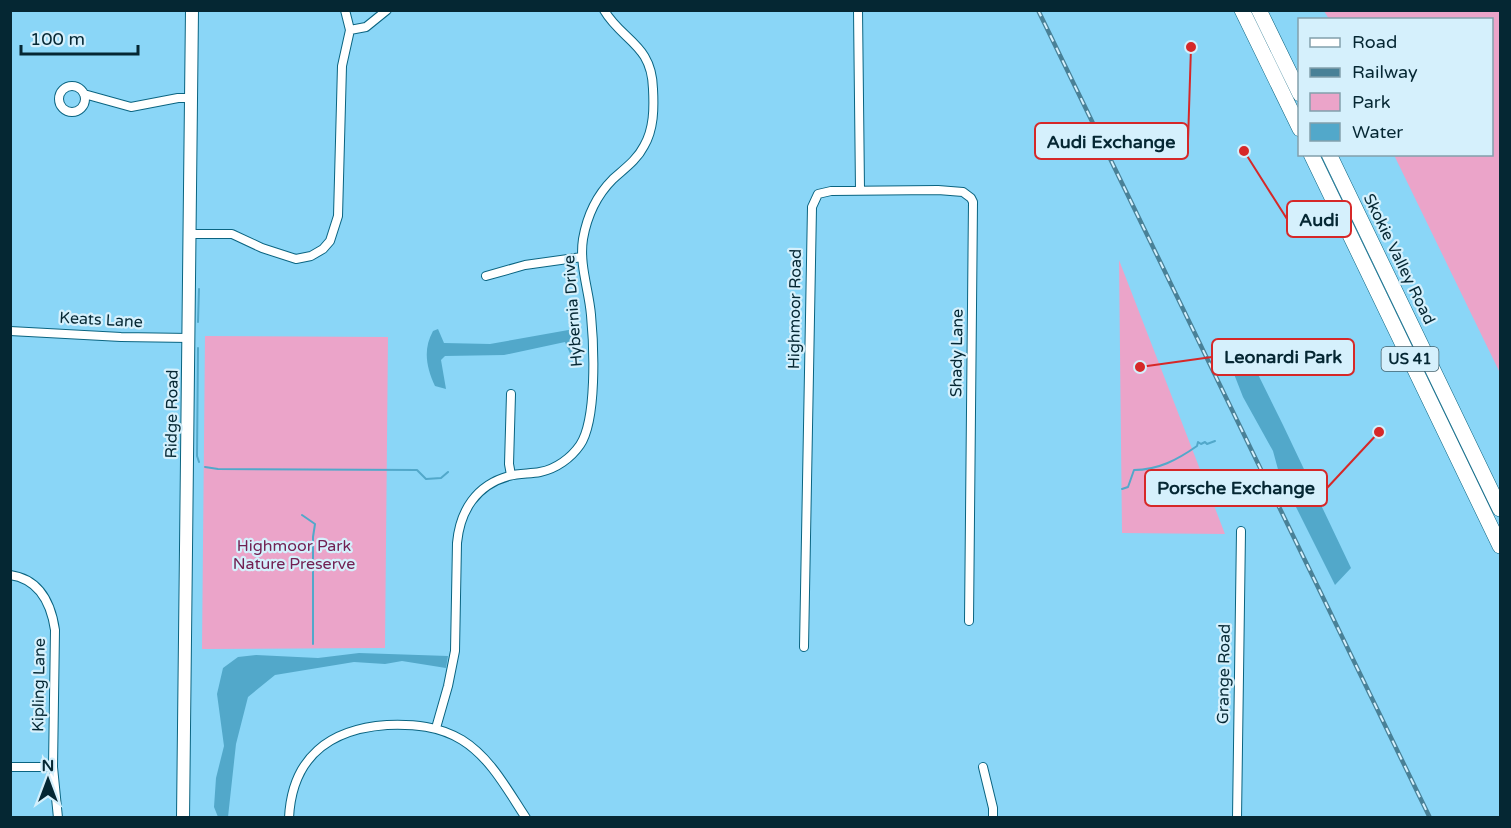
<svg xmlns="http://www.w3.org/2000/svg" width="1511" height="828" font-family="'Varela Round',sans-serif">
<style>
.green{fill:#eba4c9}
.water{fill:#52a8ca}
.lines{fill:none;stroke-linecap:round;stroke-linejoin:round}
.stream{stroke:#52a8ca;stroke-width:2}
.street-casing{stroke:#0a6481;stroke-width:10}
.secondary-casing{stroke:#0a6481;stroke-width:14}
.highway-casing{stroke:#0a6481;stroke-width:16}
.street{stroke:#fff;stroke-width:8}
.secondary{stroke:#fff;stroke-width:12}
.highway{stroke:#fff;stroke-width:15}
.rail-casing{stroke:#498197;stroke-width:4.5}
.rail{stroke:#d5f0fc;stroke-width:2;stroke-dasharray:7;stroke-linecap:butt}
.labels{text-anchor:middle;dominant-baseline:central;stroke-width:4.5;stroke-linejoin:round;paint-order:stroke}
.shield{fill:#d5f0fc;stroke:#43636f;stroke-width:1.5}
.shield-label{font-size:15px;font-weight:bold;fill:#052733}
.street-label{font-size:16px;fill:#052733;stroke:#d5f0fc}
.park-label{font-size:16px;fill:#722153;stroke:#d5f0fc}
.leader{fill:none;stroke:#d62828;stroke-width:2}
.callout-dot{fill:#d62828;stroke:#d5f0fc;stroke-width:2}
.callout{fill:#d5f0fc;stroke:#d62828;stroke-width:2}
.callout-label{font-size:18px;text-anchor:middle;font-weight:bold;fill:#052733}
</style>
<rect width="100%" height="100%" fill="#8ad6f7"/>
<path class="green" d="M 1324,11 L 1500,11 L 1500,373 L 1394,155 L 1492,154 L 1492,20 L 1329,19 Z
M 1119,260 L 1225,534 L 1122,533 Z
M 205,336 L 388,337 L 385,648 L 202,649 Z"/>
<path class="water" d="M 438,329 L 444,343 L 490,344 L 574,329 L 578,335 L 578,357 L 572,358 L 565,342 L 504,355 L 445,356 L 441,360 L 446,389 L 435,386 C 426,367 423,349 433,331 Z
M 1234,339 L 1247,352 L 1283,425 L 1351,568 L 1335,585 L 1279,473 L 1273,451 L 1243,397 L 1234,374 L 1230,352 L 1221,349 L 1220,340 Z
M 359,653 L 448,656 L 446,668 L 402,661 L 385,664 L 354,662 L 275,675 L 248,697 L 236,744 L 228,817 L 218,817 L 214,807 L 216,778 L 224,746 L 217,694 L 223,668 L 238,657 L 256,655 L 318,658 Z"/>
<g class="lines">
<path class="stream" d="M 198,322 L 199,289
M 198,348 L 197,456 L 199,462
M 205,467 L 218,469 L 417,470 L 426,479 L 441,478 L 448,472
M 1122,489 L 1128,487 L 1134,470 C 1158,470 1177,460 1197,446 L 1198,442 L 1201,444 L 1205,442 L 1207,444 L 1215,441
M 302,515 L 315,524 L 313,537 L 313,644"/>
<defs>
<path id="street" d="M 858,10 L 860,190
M 350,30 L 366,27 L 387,10
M59 99a13 13 0 1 1 26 0a13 13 0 1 1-26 0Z
M 84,94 L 131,107 L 178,98 L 191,98
M 191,234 L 232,234 L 262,248 L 296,259 L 311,256 L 323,249 L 330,241 L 338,216 L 342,66 L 350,30 L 345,10
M 486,276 L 525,265 L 582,257
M 10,331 L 121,337 L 190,338
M 511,475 L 509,464 L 511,394
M 10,575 C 39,579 51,603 55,630 L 53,767 L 58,818
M 804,647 L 812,207 L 818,194 L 831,191 L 938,190 L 963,192 L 971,198 L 973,202 L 969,621
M 436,728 L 448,686 L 455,651 L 457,543 C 460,511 476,485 509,476 C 519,473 530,474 540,472 C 556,469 571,458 580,445 C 597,420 594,346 591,315 C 589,290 579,265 583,239 C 587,216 597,195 613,179 C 624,169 637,160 644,146 C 654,129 654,108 653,89 C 652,44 622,41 604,10
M 10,767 L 53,767
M 983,767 L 993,808 L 993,818
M 289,818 C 292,757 330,729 387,725 C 414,724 439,726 462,740 C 491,758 508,791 526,818
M 1237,818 L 1241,531"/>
<path id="secondary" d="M 183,818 L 192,10"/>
<path id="highway" d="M 1242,10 L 1300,129
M 1259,10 L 1300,94
M 1311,154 L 1500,546
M 1329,154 L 1500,509"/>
</defs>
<use href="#street" class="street-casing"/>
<use href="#secondary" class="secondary-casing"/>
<use href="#highway" class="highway-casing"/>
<use href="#street" class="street"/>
<use href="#secondary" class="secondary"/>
<use href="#highway" class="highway"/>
<defs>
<path id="rail" d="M 1038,10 L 1430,818"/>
</defs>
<use href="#rail" class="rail-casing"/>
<use href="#rail" class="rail"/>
</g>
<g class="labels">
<rect class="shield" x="1381.5" y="347" width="57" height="24" rx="4.5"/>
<g class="shield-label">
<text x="1410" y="359">US 41</text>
</g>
<g class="street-label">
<text transform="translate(1399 259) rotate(64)">Skokie Valley Road</text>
<text transform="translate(795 309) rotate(-89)">Highmoor Road</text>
<text transform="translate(573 311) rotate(-94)">Hybernia Drive</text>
<text transform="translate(101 320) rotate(3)">Keats Lane</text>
<text transform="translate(957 353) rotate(-89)">Shady Lane</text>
<text transform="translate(172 414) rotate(-89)">Ridge Road</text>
<text transform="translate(1224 674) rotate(-89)">Grange Road</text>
<text transform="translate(39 685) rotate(-89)">Kipling Lane</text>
</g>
<g class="park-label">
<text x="294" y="546">Highmoor Park<tspan x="294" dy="18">Nature Preserve</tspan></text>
</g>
</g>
<path class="leader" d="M1191 47L1188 141M1244 151L1287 219M1140 367L1212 357M1379 432L1327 488"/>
<g class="callout-dot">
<circle cx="1191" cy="47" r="6"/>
<circle cx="1244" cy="151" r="6"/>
<circle cx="1140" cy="367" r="6"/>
<circle cx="1379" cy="432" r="6"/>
</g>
<g class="callout">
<rect x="1035" y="123" width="153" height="36" rx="6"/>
<rect x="1287" y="201" width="64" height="36" rx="6"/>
<rect x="1212" y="339" width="142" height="36" rx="6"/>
<rect x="1145" y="470" width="182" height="36" rx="6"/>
</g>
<g class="callout-label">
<text x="1111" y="148">Audi Exchange</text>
<text x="1319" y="226">Audi</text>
<text x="1283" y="363">Leonardi Park</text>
<text x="1236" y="494">Porsche Exchange</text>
</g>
<rect width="1511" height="828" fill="none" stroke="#052733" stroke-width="24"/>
<rect x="1298" y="18" width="195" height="138" fill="#d5f0fc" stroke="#82a0ac" stroke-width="1.5"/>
<rect x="1310" y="38" width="30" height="9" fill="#ffffff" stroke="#82a0ac" stroke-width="1.5"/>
<text x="1352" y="48" font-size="18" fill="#052733">Road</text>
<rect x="1310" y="68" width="30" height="9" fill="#498197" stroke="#82a0ac" stroke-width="1.5"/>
<text x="1352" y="78" font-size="18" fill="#052733">Railway</text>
<rect x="1310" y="93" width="30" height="18" fill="#eba4c9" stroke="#82a0ac" stroke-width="1.5"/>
<text x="1352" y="108" font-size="18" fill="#052733">Park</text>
<rect x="1310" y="123" width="30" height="18" fill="#52a8ca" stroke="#82a0ac" stroke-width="1.5"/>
<text x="1352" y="138" font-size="18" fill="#052733">Water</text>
<g transform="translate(48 780)" stroke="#d5f0fc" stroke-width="4.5" paint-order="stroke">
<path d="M0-4.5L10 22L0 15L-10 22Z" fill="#052733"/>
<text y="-9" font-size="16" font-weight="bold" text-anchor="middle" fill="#052733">N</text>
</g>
<path d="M21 45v9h117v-9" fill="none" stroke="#052733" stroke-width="3"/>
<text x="30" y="45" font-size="18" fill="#052733" stroke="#d5f0fc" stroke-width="4.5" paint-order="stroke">100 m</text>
</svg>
